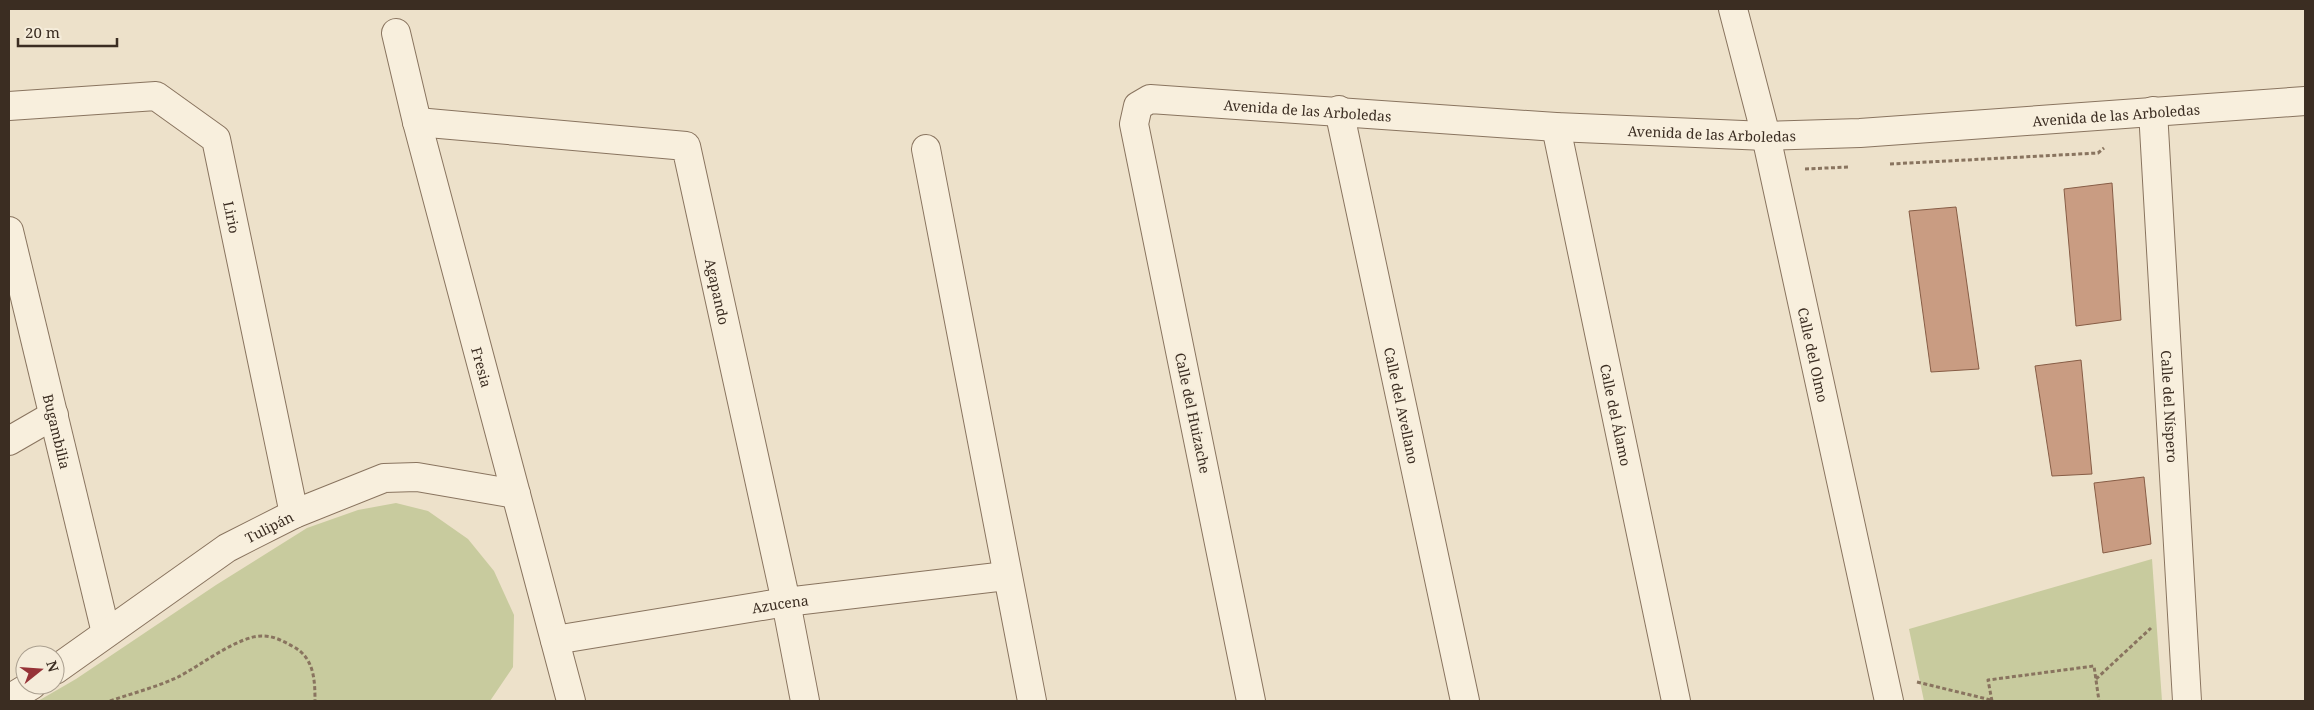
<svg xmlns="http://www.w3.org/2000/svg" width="2314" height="710" font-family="'Noto Serif',serif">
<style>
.green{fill:#c8cb9e}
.building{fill:#c99c82;stroke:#875d46}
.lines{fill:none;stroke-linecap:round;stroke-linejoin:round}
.minor-casing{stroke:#89745f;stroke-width:30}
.path{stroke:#89745f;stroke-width:3;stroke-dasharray:4 2.5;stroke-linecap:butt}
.minor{stroke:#f8efdd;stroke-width:28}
.labels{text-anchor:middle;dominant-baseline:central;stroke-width:4;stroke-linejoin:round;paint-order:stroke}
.street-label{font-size:14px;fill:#3b2d22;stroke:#f5ecda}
</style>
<rect width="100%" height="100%" fill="#ede1ca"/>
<path class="green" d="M 396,503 L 428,511 L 468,539 L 494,571 L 514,615 L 513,667 L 490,701 L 38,701 L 76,679 L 216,585 L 307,528 L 358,510 Z
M 2152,559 L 2162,701 L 1924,701 L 1909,629 Z"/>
<path class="building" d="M 2112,183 L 2121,320 L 2076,326 L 2064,189 Z
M 1956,207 L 1979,369 L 1931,372 L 1909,211 Z
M 2081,360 L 2092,474 L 2052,476 L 2035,366 Z
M 2144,477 L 2151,544 L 2103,553 L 2094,483 Z"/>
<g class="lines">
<defs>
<g id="minor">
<path id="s1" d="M 1733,9 L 1766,136 L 1889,701"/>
<path id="s2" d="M 396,33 L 417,122 L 571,701"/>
<path id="s3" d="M 9,106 L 156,96 L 216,139 L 294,514"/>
<path id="s4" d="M 1339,110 L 1465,701"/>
<path id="s5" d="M 2153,111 L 2187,701"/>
<path id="s6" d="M 417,122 L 686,146 L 786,602 L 805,701"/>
<path id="s7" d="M 1556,127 L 1676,701"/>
<path d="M 926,149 L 1032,701"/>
<path id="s8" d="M 9,231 L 106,633"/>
<path d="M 9,441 L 54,415"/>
<path id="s9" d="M 555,640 L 786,602 L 1006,576"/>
<path id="s10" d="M 55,670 L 227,548 L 294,514 L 384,478 L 417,477 L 516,494"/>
<path d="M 9,699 L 32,685"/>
<path id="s11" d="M 1251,701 L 1134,124 L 1138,106 L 1150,99 L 1556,127 L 1766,136 L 1860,133 L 2305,101"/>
</g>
</defs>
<use href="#minor" class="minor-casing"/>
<path class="path" d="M 1890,164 L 2098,153 L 2104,148
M 1805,169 L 1849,167
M 2096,679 L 2151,628
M 1917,682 L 1991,700
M 110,701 C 133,693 157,687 178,677 C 200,666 239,635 263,636 C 274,636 283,641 292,646 C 314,657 315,679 315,701
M 1992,701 L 1988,680 L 2094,666 L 2099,701"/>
<use href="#minor" class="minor"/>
</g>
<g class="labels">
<g class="street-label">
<text stroke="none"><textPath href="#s11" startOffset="779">Avenida de las Arboledas</textPath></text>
<text stroke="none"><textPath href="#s11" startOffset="1589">Avenida de las Arboledas</textPath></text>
<text stroke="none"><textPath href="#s11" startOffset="1184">Avenida de las Arboledas</textPath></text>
<text stroke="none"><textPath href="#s3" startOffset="301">Lirio</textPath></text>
<text stroke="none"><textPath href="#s6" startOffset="419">Agapando</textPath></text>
<text stroke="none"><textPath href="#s1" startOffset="355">Calle del Olmo</textPath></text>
<text stroke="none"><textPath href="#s2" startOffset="345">Fresia</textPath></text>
<text stroke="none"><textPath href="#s4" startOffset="302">Calle del Avellano</textPath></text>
<text stroke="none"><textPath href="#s5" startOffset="296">Calle del Níspero</textPath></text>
<text transform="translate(1193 413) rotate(78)">Calle del Huizache</text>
<text stroke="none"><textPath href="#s7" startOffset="294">Calle del Álamo</textPath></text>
<text stroke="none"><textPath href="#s8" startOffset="206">Bugambilia</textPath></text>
<text stroke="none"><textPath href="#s10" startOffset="258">Tulipán</textPath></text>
<text stroke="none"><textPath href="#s9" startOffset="228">Azucena</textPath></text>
</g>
</g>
<rect width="2314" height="710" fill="none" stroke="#3b2d22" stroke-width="20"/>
<g transform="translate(40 670) rotate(73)"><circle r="24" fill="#f5ecda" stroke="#aba090"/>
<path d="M0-4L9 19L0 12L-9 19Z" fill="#963237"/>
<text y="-8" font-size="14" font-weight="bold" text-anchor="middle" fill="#3b2d22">N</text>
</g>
<path d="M18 38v8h99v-8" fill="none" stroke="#3b2d22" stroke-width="2.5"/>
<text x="25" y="38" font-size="15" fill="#3b2d22" stroke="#f5ecda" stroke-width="4" paint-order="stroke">20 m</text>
</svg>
